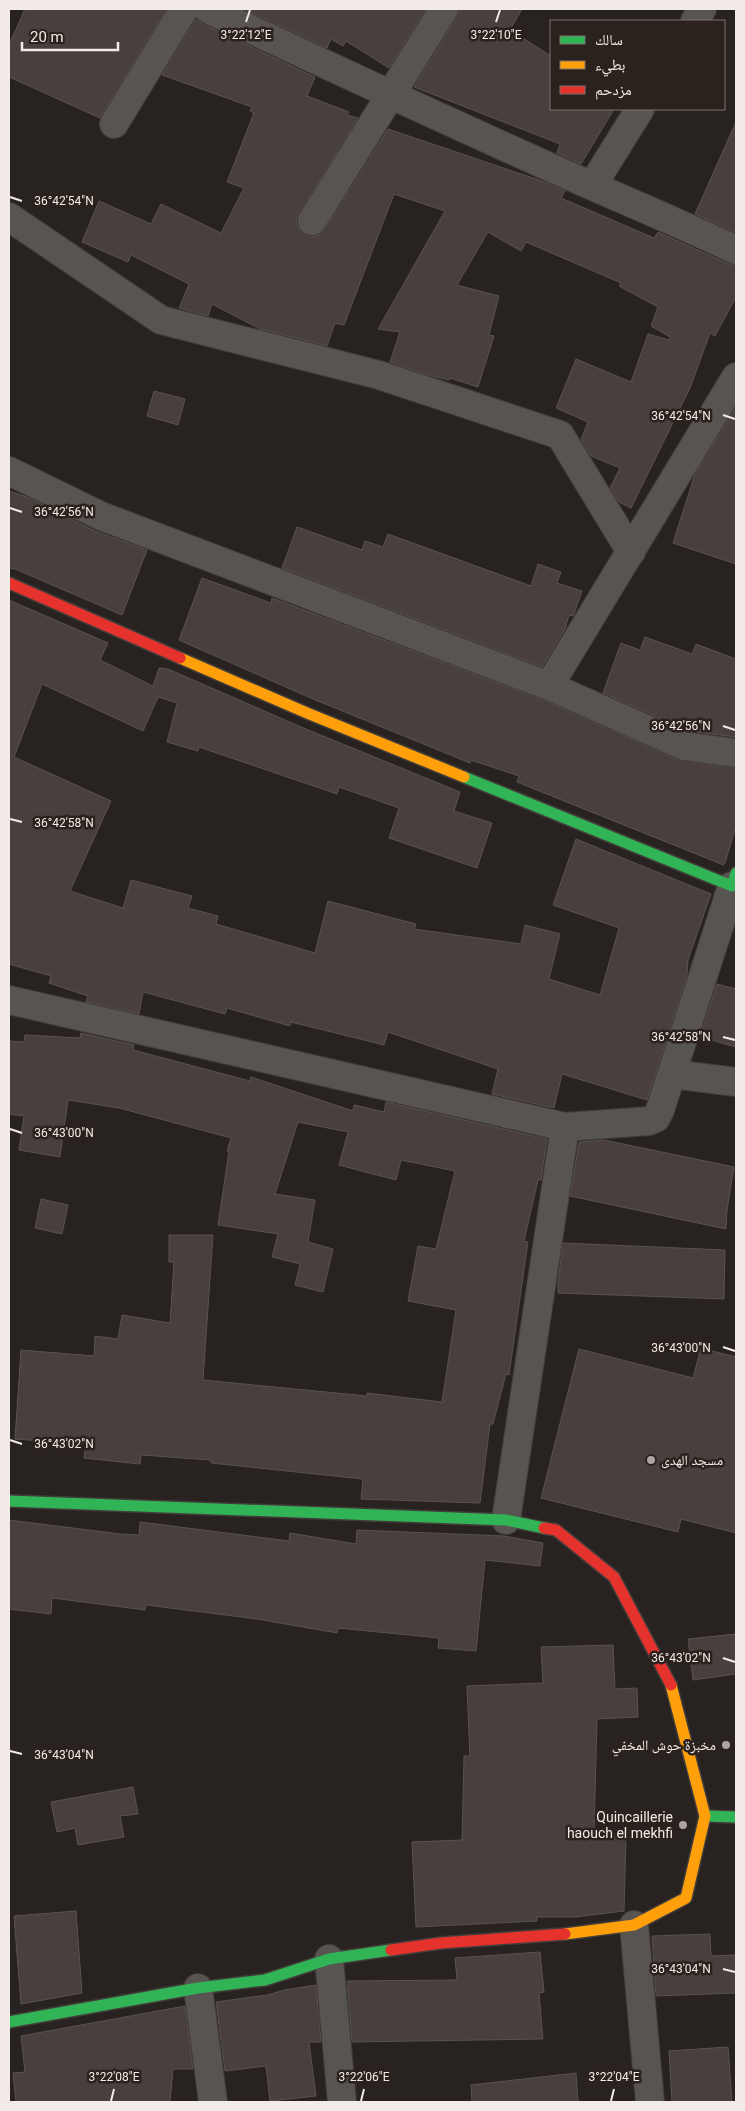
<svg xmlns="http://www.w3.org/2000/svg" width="745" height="2111" font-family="Roboto,'Noto Naskh Arabic',sans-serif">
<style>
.building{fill:#4a3f3f;stroke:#585352}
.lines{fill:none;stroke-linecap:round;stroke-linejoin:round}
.street-casing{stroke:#423d3a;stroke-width:30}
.fast-casing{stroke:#423d3a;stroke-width:14}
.slow-casing{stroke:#423d3a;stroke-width:14}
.jam-casing{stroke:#423d3a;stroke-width:14}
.street{stroke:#585452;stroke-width:28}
.fast{stroke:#30b455;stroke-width:11}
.slow{stroke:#ff9f0a;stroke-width:11}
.jam{stroke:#e5322d;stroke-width:11}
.ticks{fill:none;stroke:#f3ebe8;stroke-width:2}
.poi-dot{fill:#aca5a2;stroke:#2c221d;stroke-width:2}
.labels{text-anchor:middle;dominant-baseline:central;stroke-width:5;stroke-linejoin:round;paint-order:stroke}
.poi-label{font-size:14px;fill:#f3ebe8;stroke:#2c221d;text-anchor:end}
.ticks-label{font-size:12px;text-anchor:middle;fill:#f3ebe8;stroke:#2c221d;stroke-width:5;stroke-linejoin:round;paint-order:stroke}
</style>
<rect width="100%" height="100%" fill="#282320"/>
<path class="building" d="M 25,9 L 166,9 L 100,118 L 9,77 L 9,45 Z
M 244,9 L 426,9 L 389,68 L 346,41 L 343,46 L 331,39 L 327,48 Z
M 460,9 L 522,9 L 510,30 L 551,56 L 551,109 L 614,109 L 581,164 L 557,153 L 560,144 L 414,87 L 457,17 Z
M 196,19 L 201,23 L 315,77 L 307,96 L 349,112 L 347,115 L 358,118 L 299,213 L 296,220 L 298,228 L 304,234 L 311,237 L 319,235 L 325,229 L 388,129 L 542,181 L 565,191 L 561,198 L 654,238 L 658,232 L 729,264 L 736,265 L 736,297 L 715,336 L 710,333 L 690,388 L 631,508 L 619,502 L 610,488 L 620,468 L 591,456 L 581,439 L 588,422 L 556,408 L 576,359 L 631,382 L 648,334 L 669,340 L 670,337 L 651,326 L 658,307 L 619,286 L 621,283 L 526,242 L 521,251 L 488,232 L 457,285 L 499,296 L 489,335 L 494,336 L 478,387 L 450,378 L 449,380 L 424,374 L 390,362 L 400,332 L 378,329 L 445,211 L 394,194 L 344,325 L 335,323 L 327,346 L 260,329 L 212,304 L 208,316 L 179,308 L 189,284 L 131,255 L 128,262 L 82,242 L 99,201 L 151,224 L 161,204 L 221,233 L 244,188 L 227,182 L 254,113 L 250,111 L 252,107 L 162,75 Z
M 736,122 L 736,233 L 695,214 Z
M 154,391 L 185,399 L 178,425 L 147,416 Z
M 736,407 L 736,564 L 673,543 L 695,474 Z
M 9,491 L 27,497 L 95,531 L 147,550 L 122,615 L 15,569 L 9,568 Z
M 297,527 L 362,550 L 365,541 L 383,547 L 388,534 L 531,586 L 538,564 L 561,572 L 557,583 L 582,591 L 574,614 L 573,616 L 569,615 L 565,629 L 542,667 L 282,568 Z
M 202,578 L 271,603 L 272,598 L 543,700 L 678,760 L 736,768 L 736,826 L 725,863 L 723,865 L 721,864 L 517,782 L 519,776 L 471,760 L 470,763 L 313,699 L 179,640 Z
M 9,600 L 108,643 L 100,660 L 153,686 L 159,668 L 168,669 L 301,727 L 460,792 L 454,811 L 492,823 L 477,868 L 389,838 L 399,808 L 339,787 L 337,794 L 199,747 L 198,751 L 167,742 L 177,703 L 158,697 L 143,731 L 42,684 L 14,757 L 111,801 L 70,891 L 123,908 L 131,880 L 192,896 L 188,908 L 218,916 L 216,924 L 315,953 L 328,901 L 416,924 L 414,929 L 521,944 L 525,925 L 560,934 L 549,979 L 600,995 L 619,928 L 553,905 L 576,839 L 711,894 L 688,960 L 687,976 L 647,1100 L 562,1074 L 554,1108 L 492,1094 L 498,1069 L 388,1032 L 384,1045 L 291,1022 L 290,1026 L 227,1008 L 225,1014 L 143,992 L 139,1014 L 86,1002 L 88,996 L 49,983 L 51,976 L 9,964 Z
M 645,637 L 692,654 L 696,644 L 736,659 L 736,737 L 688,731 L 603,693 L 621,643 L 640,650 Z
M 717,984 L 736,989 L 736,1047 L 700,1037 Z
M 81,1033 L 134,1045 L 133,1050 L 250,1081 L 251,1077 L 353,1111 L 354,1105 L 384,1112 L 386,1102 L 547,1139 L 541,1180 L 538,1180 L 524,1241 L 528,1242 L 509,1375 L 506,1374 L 493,1424 L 490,1424 L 480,1503 L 361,1499 L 363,1479 L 211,1463 L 211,1460 L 141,1455 L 140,1464 L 84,1458 L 86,1444 L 15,1439 L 21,1350 L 94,1356 L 95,1336 L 118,1339 L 122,1315 L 170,1323 L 174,1262 L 169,1262 L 169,1235 L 213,1235 L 203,1380 L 367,1396 L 367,1393 L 442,1402 L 456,1310 L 408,1301 L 418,1246 L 436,1249 L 455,1171 L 401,1160 L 396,1180 L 339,1165 L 348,1132 L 298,1122 L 275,1194 L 315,1200 L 308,1242 L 333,1249 L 323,1292 L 295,1285 L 300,1264 L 272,1257 L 278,1234 L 218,1225 L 229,1151 L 227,1151 L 231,1138 L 119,1108 L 68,1100 L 60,1157 L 19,1150 L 24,1116 L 9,1114 L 9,1041 L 24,1042 L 25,1035 L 80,1038 Z
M 604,1140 L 734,1167 L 727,1210 L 726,1229 L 570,1196 L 579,1142 Z
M 41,1199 L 68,1205 L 62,1234 L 35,1228 Z
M 563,1243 L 725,1250 L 724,1299 L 558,1293 L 558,1281 Z
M 701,1348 L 736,1357 L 736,1533 L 681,1519 L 678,1532 L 541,1498 L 579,1349 L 693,1378 Z
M 9,1520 L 121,1534 L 139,1535 L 140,1522 L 289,1541 L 290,1533 L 356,1544 L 357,1530 L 504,1536 L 543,1543 L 540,1566 L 485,1560 L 476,1651 L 438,1648 L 439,1638 L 338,1628 L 337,1633 L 257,1619 L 146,1605 L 145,1610 L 52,1598 L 51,1614 L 9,1609 Z
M 736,1634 L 736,1674 L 693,1680 L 688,1639 Z
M 613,1645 L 615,1689 L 637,1688 L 638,1717 L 597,1719 L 594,1833 L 626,1834 L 624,1911 L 575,1917 L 537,1917 L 537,1921 L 416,1927 L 412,1842 L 462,1840 L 464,1756 L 470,1756 L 467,1686 L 543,1683 L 541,1647 Z
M 133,1787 L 138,1814 L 120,1816 L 124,1837 L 78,1845 L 75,1828 L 57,1832 L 51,1802 Z
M 76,1911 L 82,1993 L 21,2004 L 14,1916 Z
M 710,1934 L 711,1956 L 736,1955 L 736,1993 L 656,1996 L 652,1936 Z
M 540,1952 L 544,1992 L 539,1993 L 543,2039 L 352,2042 L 347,1981 L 457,1980 L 455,1958 Z
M 316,1985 L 321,2042 L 309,2042 L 316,2096 L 270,2101 L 266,2066 L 225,2071 L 216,2002 L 267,1995 L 285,1990 Z
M 185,2006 L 193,2069 L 173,2069 L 170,2102 L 16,2102 L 13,2073 L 25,2072 L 21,2036 Z
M 728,2047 L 732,2102 L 672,2102 L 669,2051 Z
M 576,2073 L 578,2102 L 472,2102 L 471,2085 Z"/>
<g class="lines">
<defs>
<path id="street" d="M 208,9 C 320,62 432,114 545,165 C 609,194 673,220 736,250
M 695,21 L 702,9
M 114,124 L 184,9
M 592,186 L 640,109
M 9,217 L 161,320 L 379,375 L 560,435 L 631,552
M 312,221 L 444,9
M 736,377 L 549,686 L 684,746 L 736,753
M 9,471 L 101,516 L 549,686
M 9,1000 L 565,1127
M 672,1074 L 736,1082
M 506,1520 L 565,1127 L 649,1121 L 656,1118 L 660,1110 L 732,886
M 634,1925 L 650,2102
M 329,1959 L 342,2102
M 198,1988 L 213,2102"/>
<path id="fast" d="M 464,777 L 732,886 L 736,873
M 9,1501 L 506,1520 L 544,1528
M 705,1816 L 736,1817
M 9,2022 L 198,1988 L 265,1980 L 329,1959 L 391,1950"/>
<path id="slow" d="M 180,658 L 307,713 L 464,777
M 565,1934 L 634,1925 L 686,1898 L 705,1816 L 671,1685"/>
<path id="jam" d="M 9,583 L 180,658
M 544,1528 L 556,1530 L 614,1577 L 671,1685
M 391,1950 L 441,1943 L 565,1934"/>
</defs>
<use href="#street" class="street-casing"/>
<use href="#fast" class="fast-casing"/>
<use href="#slow" class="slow-casing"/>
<use href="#jam" class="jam-casing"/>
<use href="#street" class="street"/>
<use href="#fast" class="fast"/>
<use href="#slow" class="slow"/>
<use href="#jam" class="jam"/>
</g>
<path class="ticks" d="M 246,22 L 250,10M 496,22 L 500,10M 10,197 L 22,201M 723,415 L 735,419M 10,508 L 22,512M 723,726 L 735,730M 10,819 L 22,822M 723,1037 L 735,1040M 10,1129 L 22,1133M 723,1347 L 735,1351M 10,1440 L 22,1444M 723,1658 L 735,1662M 10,1751 L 22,1754M 723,1969 L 735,1972M 111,2101 L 114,2089M 361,2101 L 364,2089M 611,2101 L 614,2089"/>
<g class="poi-dot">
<circle cx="651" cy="1460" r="5"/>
<circle cx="726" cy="1745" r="5"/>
<circle cx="683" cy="1825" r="5"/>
</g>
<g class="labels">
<g class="poi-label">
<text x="661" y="1460" text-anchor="start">مسجد الهدى</text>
<text x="716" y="1745">مخبزة حوش المخفي</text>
<text x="673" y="1817">Quincaillerie<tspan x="673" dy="16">haouch el mekhfi</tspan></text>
</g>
</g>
<g class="ticks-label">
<text x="246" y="39">3°22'12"E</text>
<text x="496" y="39">3°22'10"E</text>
<text x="64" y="205">36°42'54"N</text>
<text x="681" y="420">36°42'54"N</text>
<text x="64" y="516">36°42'56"N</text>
<text x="681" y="730">36°42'56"N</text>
<text x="64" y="827">36°42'58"N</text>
<text x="681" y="1041">36°42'58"N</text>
<text x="64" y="1137">36°43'00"N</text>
<text x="681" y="1352">36°43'00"N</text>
<text x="64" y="1448">36°43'02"N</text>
<text x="681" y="1662">36°43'02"N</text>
<text x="64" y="1759">36°43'04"N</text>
<text x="681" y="1973">36°43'04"N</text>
<text x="114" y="2081">3°22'08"E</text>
<text x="364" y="2081">3°22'06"E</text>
<text x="614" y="2081">3°22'04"E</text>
</g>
<rect width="745" height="2111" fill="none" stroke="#f3ebe8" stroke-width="20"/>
<rect x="550" y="20" width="175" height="90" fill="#2c221d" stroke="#7c726e"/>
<rect x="560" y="36" width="25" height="8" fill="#30b455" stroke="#7c726e"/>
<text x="595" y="45" font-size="15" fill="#f3ebe8">سالك</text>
<rect x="560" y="61" width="25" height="8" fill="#ff9f0a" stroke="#7c726e"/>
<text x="595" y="70" font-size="15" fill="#f3ebe8">بطيء</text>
<rect x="560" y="86" width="25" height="8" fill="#e5322d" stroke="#7c726e"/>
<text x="595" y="95" font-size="15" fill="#f3ebe8">مزدحم</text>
<path d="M22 42v8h96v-8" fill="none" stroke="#f3ebe8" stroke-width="2.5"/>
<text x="30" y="42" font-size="15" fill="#f3ebe8" stroke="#2c221d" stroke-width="4" paint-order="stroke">20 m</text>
</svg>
